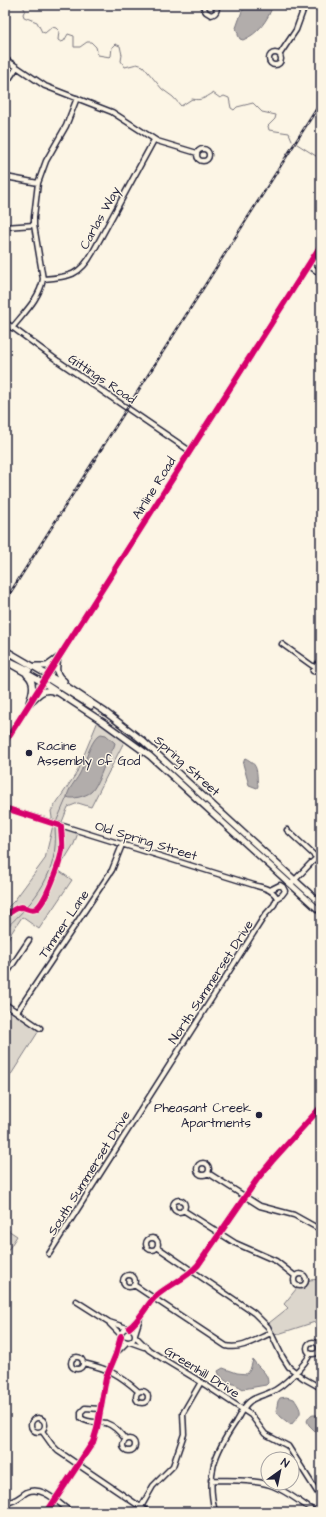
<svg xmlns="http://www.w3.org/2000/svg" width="326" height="1517" font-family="'Architects Daughter',sans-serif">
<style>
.green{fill:#dcd6cc;stroke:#7f7c84}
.water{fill:#b2adab;stroke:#78757e}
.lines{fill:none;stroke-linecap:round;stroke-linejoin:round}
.stream{stroke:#78757e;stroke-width:1}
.minor-casing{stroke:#22223b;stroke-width:7}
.major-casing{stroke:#22223b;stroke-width:8}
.minor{stroke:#fcf5e5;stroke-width:4}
.major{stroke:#fcf5e5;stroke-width:5}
.rail-casing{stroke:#22223b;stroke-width:2.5}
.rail{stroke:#fcf5e5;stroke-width:1;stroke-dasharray:3;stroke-linecap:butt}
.cycleway-casing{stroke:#fcf5e5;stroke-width:8}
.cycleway{stroke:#d6006c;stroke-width:6}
.poi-dot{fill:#22223b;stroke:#fcf5e5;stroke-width:1.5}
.labels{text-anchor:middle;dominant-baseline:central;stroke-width:3;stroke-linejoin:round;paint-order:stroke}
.street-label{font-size:13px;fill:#22223b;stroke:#fcf5e5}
.poi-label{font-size:13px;fill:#22223b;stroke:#fcf5e5;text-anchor:start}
</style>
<rect width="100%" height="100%" fill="#fcf5e5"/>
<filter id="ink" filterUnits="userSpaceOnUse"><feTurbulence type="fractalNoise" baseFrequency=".025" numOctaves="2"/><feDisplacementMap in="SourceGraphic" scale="8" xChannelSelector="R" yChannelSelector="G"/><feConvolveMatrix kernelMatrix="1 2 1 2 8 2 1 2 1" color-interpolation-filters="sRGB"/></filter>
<g filter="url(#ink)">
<path class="green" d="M 98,721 L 125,740 L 91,807 L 78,803 L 68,807 L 60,827 L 78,833 L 74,844 L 58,870 L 72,880 L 39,929 L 22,917 L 10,935 L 5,947 L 5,910 L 14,901 L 45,859 L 53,825 L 51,811 L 76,774 Z
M 5,1006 L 40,1029 L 5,1084 Z
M 5,1228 L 17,1236 L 5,1255 Z
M 321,1279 L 321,1324 L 318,1321 L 275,1335 L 269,1323 L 288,1308 L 284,1304 L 297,1288 L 304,1288 L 307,1284 L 309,1280 Z"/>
<path class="water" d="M 247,5 L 273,5 C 268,20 258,34 243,40 L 240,39 L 238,35 L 238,33 L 236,28 L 242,11 L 246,8 Z
M 101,734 L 106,735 L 115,743 C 114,748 112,751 109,755 C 104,764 98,786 91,792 C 86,796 72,800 67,797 C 68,789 75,782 79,775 C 85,765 90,739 101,734 Z
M 245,758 C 260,765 256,773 258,786 L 257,788 L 249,785 L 243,764 Z
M 253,1360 C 259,1369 268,1372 268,1383 L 266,1385 L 243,1389 C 234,1382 221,1383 218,1371 L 223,1368 L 237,1373 L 247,1374 L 250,1370 Z
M 286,1397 L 294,1399 C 304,1414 301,1413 291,1425 L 281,1417 L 276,1411 L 278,1401 L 280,1398 Z
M 313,1415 L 321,1415 L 321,1449 L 318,1434 L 309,1425 L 307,1421 L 309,1417 Z"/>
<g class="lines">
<path class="stream" d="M 22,5 L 25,10 L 23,14 L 24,17 L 37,22 L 42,32 L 45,33 L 52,27 L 56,28 L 59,31 L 58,40 L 61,42 L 64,41 L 68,34 L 74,36 L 74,47 L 80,47 L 87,42 L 91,42 L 96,47 L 98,55 L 110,57 L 111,56 L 112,47 L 115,44 L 120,46 L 122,55 L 121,61 L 125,67 L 137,64 L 143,66 L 162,89 L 173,97 L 181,106 L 192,99 C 201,101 205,98 213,93 L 220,98 L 224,96 L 229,98 L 231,108 L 234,110 L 237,107 L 253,103 L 262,112 L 276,115 L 275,119 L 268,126 L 269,130 L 289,133 L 292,140
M 297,144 L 316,156 L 321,157
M 57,820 L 67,797
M 5,929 C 36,900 59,873 55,828"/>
<defs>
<path id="minor" d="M 205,5 L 204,9 L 206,12 L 211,15 C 216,14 218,10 216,5
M269 59a6 6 0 1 1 12 0a6 6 0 1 1-12 0Z
M 280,54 L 296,30 L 305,5
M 5,59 L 45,86 L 112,112 L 157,141 L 197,153
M 5,85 L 17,67
M197 155a6 6 0 1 1 12 0a6 6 0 1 1-12 0Z
M 6,177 L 38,183
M 5,227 L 34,225
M 308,265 L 321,274
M 43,279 C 69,277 80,276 93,252 L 154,140
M 5,322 L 58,361 L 190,451
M 12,328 C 24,313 40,298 43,279 L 34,225 L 34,217 L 38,183 L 46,161 L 66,126 L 77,98
M 282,644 L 321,672
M 313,671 L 321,659
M 320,698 L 321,699
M 5,742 L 321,245
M 5,808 L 257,886 C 265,888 273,890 277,898
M 287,830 L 316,857
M 291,884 L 311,863 L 321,854
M 5,976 L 29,940
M 5,1004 L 40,1028
M 17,1012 L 112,870 L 122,845
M197 1169a6 6 0 1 1 12 0a6 6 0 1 1-12 0Z
M 208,1173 L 260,1206 L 294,1215 L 321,1230
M173 1206a6 6 0 1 1 12 0a6 6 0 1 1-12 0Z
M 183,1210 L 235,1243 L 276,1261 L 295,1276
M146 1244a6 6 0 1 1 12 0a6 6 0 1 1-12 0Z
M 157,1247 L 254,1313 L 268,1327 L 282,1356 L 289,1367 L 303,1378 L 321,1388
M 49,1254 L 265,915 L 274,905 L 277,898 L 282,895 L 285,891 L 283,887 L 280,885 L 270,890
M294 1280a6 6 0 1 1 12 0a6 6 0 1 1-12 0Z
M123 1281a6 6 0 1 1 12 0a6 6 0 1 1-12 0Z
M 134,1285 L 226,1346 C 241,1350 257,1339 271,1333
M 76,1301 L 109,1322 L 127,1328
M 110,1324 L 121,1335
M 129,1328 C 140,1320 145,1307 155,1297 C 168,1285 186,1279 198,1265 L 258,1178 L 272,1161 L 321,1107
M121 1335a7 7 0 1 1 14 0a7 7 0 1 1-14 0Z
M 135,1334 L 140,1318
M 135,1336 L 149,1350 L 163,1359 L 201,1382 L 251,1415 L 265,1434 L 288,1446 L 321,1498
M 130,1342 L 144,1347
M307 1348a6 6 0 1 1 12 0a6 6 0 1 1-12 0Z
M 116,1353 L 127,1342
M71 1363a6 6 0 1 1 12 0a6 6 0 1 1-12 0Z
M 83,1363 C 109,1369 119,1374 139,1392
M136 1397a6 6 0 1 1 12 0a6 6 0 1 1-12 0Z
M 100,1409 L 85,1408 L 81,1412 L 81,1418 C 88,1424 98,1421 106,1423 C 115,1426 120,1433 126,1440
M31 1425a7 7 0 1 1 14 0a7 7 0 1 1-14 0Z
M 42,1431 L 52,1445 L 58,1451 L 148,1512
M123 1445a6 6 0 1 1 12 0a6 6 0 1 1-12 0Z
M 211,1480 C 230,1481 252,1479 270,1485 C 286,1490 301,1503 315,1512
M 5,1503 C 15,1502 19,1497 27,1492 C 43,1485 59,1504 71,1512
M 141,1507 L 153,1486 L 173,1466 L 184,1434 L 183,1413 L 201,1382
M 47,1512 L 93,1442 L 97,1429 L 106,1378 L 116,1354 L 121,1336
M 215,1512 C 206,1474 214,1454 235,1423 C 239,1416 243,1407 249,1402 C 254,1397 265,1395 271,1392 C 282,1388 306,1364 310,1354"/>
<path id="major" d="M 5,650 L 65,685 L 104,711 L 143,741 L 321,904
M 58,658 C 56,668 55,674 64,681
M 6,659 L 29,670
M 5,661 L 42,682 L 103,722 L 150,756 L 321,912
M 36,666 L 47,666 L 58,658
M 27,675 C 36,683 32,693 29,703
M 42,682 L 48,679 L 91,706
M 30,703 C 38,695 44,687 55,692"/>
</defs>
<use href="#minor" class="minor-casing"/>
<use href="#major" class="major-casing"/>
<use href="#minor" class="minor"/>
<use href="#major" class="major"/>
<defs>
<path id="rail" d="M 5,601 L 321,102"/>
</defs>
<use href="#rail" class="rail-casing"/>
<use href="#rail" class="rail"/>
<defs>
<path id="cycleway" d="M 5,742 L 321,245
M 5,808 L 61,826 C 61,834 63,843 62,850 C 60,863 46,902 36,909 C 30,912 27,907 21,907 C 15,908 10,912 5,916
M 129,1328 C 140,1320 145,1307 155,1297 C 168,1285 186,1279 198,1265 L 258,1178 L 272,1161 L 321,1107
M 47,1512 L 93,1442 L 97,1429 L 106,1378 L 116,1354 L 121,1336"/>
</defs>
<use href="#cycleway" class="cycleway-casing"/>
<use href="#cycleway" class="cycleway"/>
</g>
</g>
<g class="poi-dot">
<circle cx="29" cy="753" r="4"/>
<circle cx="259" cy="1115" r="4"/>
</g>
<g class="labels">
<g class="street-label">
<text transform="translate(100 218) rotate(-61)">Carlas Way</text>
<text transform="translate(102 379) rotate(34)">Gittings Road</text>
<text transform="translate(154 488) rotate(-58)">Airline Road</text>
<text transform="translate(187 766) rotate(42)">Spring Street</text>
<text transform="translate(146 841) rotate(17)">Old Spring Street</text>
<text transform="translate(64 924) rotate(-56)">Timmer Lane</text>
<text transform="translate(211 982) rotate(-57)">North Summerset Drive</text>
<text transform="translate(89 1173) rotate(-58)">South Summerset Drive</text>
<text transform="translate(202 1372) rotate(32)">Greenhill Drive</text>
</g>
<g class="poi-label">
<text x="37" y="746">Racine<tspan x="37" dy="15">Assembly of God</tspan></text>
<text x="251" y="1108" text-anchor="end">Pheasant Creek<tspan x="251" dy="15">Apartments</tspan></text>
</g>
</g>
<rect width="326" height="1517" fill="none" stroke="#fcf5e5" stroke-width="20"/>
<rect x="10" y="10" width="306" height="1497" fill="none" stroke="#22223b" stroke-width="1.5" filter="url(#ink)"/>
<g transform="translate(280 1471) rotate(33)"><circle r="19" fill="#fcf5e5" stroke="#a5a1a1"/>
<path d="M0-3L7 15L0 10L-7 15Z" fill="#22223b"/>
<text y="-6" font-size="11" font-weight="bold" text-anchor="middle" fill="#22223b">N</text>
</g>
</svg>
